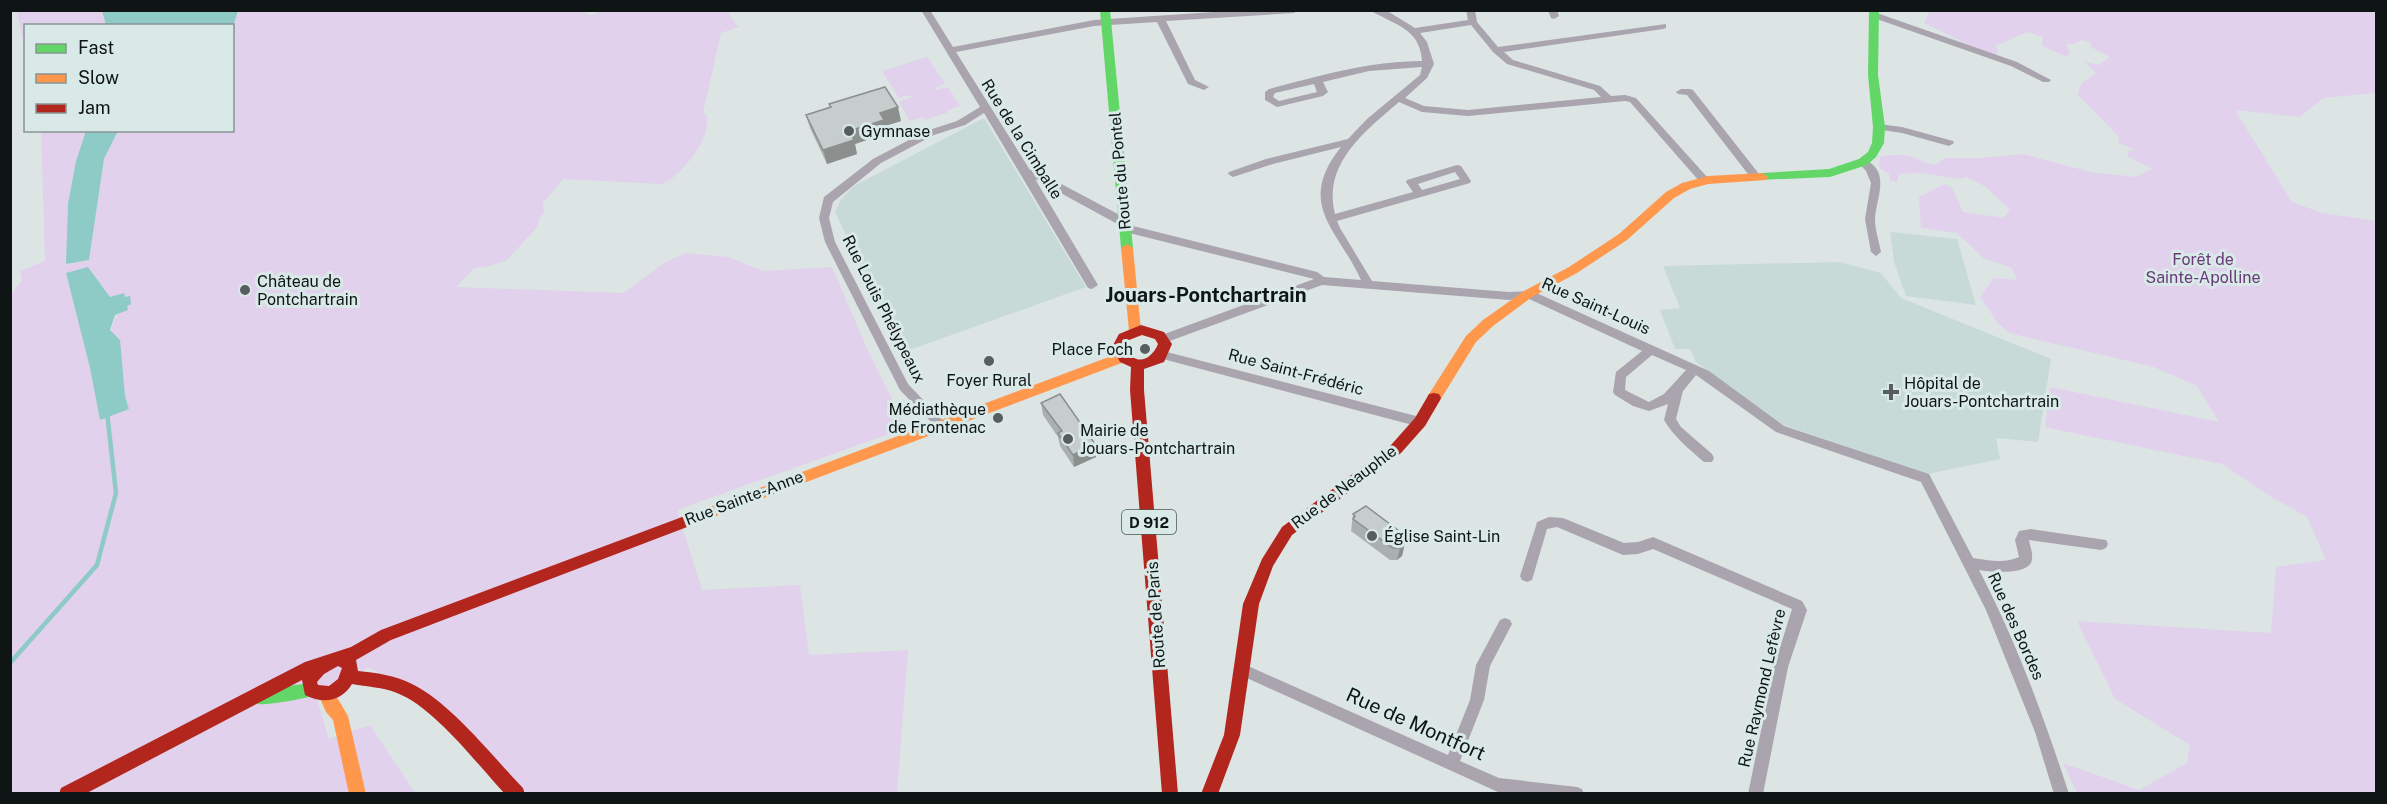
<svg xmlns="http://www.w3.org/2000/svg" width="2387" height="804" font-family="'Public Sans',sans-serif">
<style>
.built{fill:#c7dad8}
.green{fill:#e1d1ec;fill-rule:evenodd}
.water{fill:#8ecac6}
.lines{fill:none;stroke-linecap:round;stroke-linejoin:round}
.stream{stroke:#8ecac6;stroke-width:4.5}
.street{fill:#a9a4ae;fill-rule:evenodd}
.fast{fill:#63d668;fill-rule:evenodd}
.slow{fill:#ff974d;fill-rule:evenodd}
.jam{fill:#b3261e;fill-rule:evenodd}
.wall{fill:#aab0af}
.shaded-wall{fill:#8b908f}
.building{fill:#c6cdcc;stroke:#8b908f;stroke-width:1.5}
.poi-dot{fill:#575e5d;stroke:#d8e9e8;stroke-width:2}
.labels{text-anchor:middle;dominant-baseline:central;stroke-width:6;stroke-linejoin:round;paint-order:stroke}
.shield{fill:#d8e9e8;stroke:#4b5554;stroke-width:1.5}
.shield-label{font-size:15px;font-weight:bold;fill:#0f1515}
.poi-label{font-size:16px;fill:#0f1515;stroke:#d8e9e8;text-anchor:start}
.street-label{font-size:16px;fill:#0f1515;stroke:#d8e9e8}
.park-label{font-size:16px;fill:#683a78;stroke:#d8e9e8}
.quarter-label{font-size:20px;font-weight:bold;fill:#0f1515;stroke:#d8e9e8}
.near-street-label{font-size:20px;fill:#0f1515;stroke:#d8e9e8}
</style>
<rect width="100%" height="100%" fill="#dce5e4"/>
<path class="built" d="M 984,118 L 1086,287 L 901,353 L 835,212 L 841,199 L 854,186 Z
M 1890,232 L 1957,239 L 1976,305 L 1906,296 L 1894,262 Z
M 1840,262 L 1881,273 L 1901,298 L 2051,359 L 2038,442 L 1996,438 L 2000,459 L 1928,474 L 1777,423 L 1696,362 L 1690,349 L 1675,349 L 1660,310 L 1680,308 L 1663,266 Z"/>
<path class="green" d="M 579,10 L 591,15 L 604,10 L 728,11 L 734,22 L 739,27 L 721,33 L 703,113 L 707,116 C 711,138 681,178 661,184 L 563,179 L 543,203 L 544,213 L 539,218 L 538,226 L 507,260 L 490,266 L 474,268 L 456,287 L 623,293 L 667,261 L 686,253 L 728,257 L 763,271 L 832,267 L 868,351 L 906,428 L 677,510 L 702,590 L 800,585 L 809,655 L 908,650 L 897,793 L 528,793 L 392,681 L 369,667 L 316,696 L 329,739 L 370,725 L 415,793 L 11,794 L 10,296 L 22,280 L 20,271 L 45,261 L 41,131 L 86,131 L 76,161 L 68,204 L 66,264 L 89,260 L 104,159 L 118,131 L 232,130 L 232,26 L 238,11 ZM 88,267 L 110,297 L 124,293 L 125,298 L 130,296 C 126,309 115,313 112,327 C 108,339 124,394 129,409 L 100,420 L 90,368 L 66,274 Z
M 17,11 L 102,11 L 106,25 L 26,26 L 25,51 Z
M 1919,11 L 2376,11 L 2376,93 L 2323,98 L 2300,117 L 2235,110 L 2292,202 L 2322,213 L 2376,221 L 2376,793 L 2077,793 L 2063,763 L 2139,790 L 2187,763 L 2190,745 L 2115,699 L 2077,621 L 2271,633 L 2276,567 L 2326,560 L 2307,517 L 2270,496 L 2222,464 L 2045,427 L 2050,387 L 2219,422 L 2197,386 L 2154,367 L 2009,333 L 1997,322 L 1980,297 L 1994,278 L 2017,280 L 2012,268 L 1983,258 L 1957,233 L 1921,228 L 1919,197 L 1945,184 L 1952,188 L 1963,212 L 2003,218 L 2010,210 L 1986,187 L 1967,177 L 1959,179 L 1922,173 L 1899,174 L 1897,182 L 1890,181 L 1889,174 L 1879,168 L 1880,157 C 1892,155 1905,153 1916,158 C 1924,162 1927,164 1935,165 L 1945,158 L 1980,158 L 2023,154 L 2091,172 L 2136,177 L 2152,169 L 2128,157 L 2128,151 L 2136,150 L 2119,143 L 2119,137 L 2077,94 L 2082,83 L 2096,73 L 2085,62 L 2099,65 L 2110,57 L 2091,47 L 2091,43 L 2082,40 L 2074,44 L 2066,44 L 2070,52 L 2067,57 L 2042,46 L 2043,37 L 2027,32 L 1996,46 L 1998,52 L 1996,55 L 1975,48 L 1924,23 L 1929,13 Z
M 927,57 L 945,84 L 935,88 L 936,90 L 948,87 L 960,106 L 948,110 L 949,112 L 925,120 L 923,117 L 910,121 L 899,102 L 912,97 L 910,95 L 899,98 L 882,71 Z"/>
<path class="water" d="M 102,11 L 102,10 L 238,11 L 233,26 L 106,25 Z
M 86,131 L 118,131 L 104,159 L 89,260 L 66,264 L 68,204 L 76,161 Z
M 88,267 L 110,297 L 124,293 L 125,297 L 130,296 L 131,304 L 127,306 L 128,310 L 115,315 L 110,330 L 120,340 L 125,396 L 129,409 L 100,420 L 90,368 L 66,273 Z"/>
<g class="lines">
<path class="stream" d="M 10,663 L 97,565 L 116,493 L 107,412"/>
<path class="street" d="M 921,10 L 930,10 L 953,47 L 1094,20 L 1244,10 L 1298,10 L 1294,13 L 1166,21 L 1195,80 L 1209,87 L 1204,90 L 1188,84 L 1157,22 L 1094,26 L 956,52 L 1030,170 L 1037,171 L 1129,220 L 1129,225 L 1317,272 L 1324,277 L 1361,280 C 1338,229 1295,205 1341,147 L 1273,164 L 1233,177 L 1228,174 L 1229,172 L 1266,159 L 1348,139 L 1367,119 L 1420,75 L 1422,67 L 1369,71 L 1323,82 L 1328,92 L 1323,96 L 1277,107 L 1265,100 L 1265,92 L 1269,89 C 1319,76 1370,61 1422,61 C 1420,27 1393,25 1370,10 L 1389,12 L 1415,28 L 1468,20 L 1466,10 L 1475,10 L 1477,22 L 1498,47 L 1666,24 L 1666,28 L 1663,29 L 1504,52 L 1513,60 L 1600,86 L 1611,96 L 1625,95 L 1636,98 L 1708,178 L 1709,180 L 1708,182 L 1700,182 L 1630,102 L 1625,101 L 1468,116 L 1422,112 L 1399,102 C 1365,131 1322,164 1335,214 L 1413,192 L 1406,182 L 1407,180 L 1457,165 L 1461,166 L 1471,181 L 1470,183 L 1337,221 L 1340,228 L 1372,281 L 1509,292 L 1532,291 L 1709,371 L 1784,426 L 1929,474 L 1973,558 C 1988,560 2005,564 2019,557 L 2015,540 L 2019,531 L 2031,529 L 2106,540 L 2108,544 L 2106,548 L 2101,550 L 2029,540 C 2030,546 2033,553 2032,559 C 2031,576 1990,572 1979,570 C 2016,641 2044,717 2069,794 L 2054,794 L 2035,732 L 1986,610 L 1921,482 L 1776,432 L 1696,375 L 1683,391 L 1676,419 L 1681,427 L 1712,454 L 1714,458 L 1712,462 L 1704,462 C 1689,449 1674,437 1664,420 L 1668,404 L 1649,411 L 1633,406 L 1615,395 L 1613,392 L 1616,372 L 1642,351 L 1527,298 L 1509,300 L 1322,285 L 1167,342 L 1159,342 L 1157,339 L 1159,336 L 1314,279 L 1121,231 L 1120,228 L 1121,226 L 1035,179 L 1098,285 L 1092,289 L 1088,288 L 984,113 L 965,125 L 934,135 L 881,163 L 833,202 L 829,218 L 835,242 L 908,384 L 946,424 L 944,427 L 936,427 L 900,390 L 825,242 L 819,218 L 824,197 L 873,159 L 926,131 L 957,121 L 980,107 ZM 1471,25 L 1493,52 L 1507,64 L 1594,90 L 1601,97 L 1468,110 L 1424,106 L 1405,98 L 1427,78 L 1434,64 L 1427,42 L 1420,33 ZM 1314,84 L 1317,92 L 1279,101 L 1273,97 L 1275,93 ZM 1455,172 L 1460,179 L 1422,190 L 1418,184 ZM 1652,355 L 1686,370 L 1664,394 L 1649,402 L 1625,390 L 1626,377 Z
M 1548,10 L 1557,10 L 1559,16 L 1554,19 L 1551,18 Z
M 1874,12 L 2017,62 L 2051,80 L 2049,82 L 2043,82 L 2011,66 L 1871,17 L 1869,15 Z
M 1690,89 L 1693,90 L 1759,174 L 1760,176 L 1759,178 L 1751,178 L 1687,95 L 1678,94 L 1676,92 L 1681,89 Z
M 1879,124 L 1902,127 L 1953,141 L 1954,143 L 1949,146 L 1902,133 L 1875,129 L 1875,125 Z
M 1863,159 C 1892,170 1876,198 1875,219 C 1875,230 1879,241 1881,252 L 1876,256 L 1871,252 L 1865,219 L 1871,183 L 1866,171 L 1858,162 Z
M 1163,351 L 1420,417 L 1424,419 L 1426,422 L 1424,425 L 1420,427 L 1159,358 L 1157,355 Z
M 1549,517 L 1563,518 L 1624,543 L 1638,542 L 1653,537 L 1802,601 L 1807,610 L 1788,667 L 1763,794 L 1748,794 L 1774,667 L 1792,609 L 1653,549 L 1638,554 L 1623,555 L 1557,527 L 1547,529 L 1532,580 L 1527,582 L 1522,580 L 1520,576 L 1536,526 L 1537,522 Z
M 1505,618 L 1510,620 L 1512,624 L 1490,666 L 1484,700 L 1460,761 L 1499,778 L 1577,787 L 1582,789 L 1584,794 L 1498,792 L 1238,674 L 1236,670 L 1238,666 L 1243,664 L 1248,666 L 1448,755 L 1470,700 L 1476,665 L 1500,620 Z"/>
<path class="fast" d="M 1100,10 L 1110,10 L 1133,248 L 1127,252 L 1121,248 Z
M 1869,10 L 1879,10 L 1878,75 L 1885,127 L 1884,143 L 1876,157 L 1867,165 L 1830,177 L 1758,180 L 1756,177 L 1762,173 L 1829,169 L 1859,159 L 1868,152 L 1872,143 L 1873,127 L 1868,75 Z
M 311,683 L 317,685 L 319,690 L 317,695 C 309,698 263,706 258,704 L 256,699 L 258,694 L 279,687 Z"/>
<path class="slow" d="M 1762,173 L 1768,177 L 1766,180 L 1708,184 L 1690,189 L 1674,198 L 1627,240 L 1577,273 L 1532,297 L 1493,326 L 1476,342 L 1439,402 L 1429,402 L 1427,398 L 1429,394 L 1466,336 L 1483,320 L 1524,291 L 1569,267 L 1619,234 L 1666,192 L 1682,183 L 1708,176 Z
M 1127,244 L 1133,248 L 1141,331 L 1135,336 L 1129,331 L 1121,248 Z
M 1122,352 L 1127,353 L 1129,357 L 1127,361 L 695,524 L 690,526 L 685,524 L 683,520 L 685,516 Z
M 326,687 L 332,689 L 348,716 L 366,794 L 349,794 L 333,720 L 326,712 L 318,694 L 320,689 Z"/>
<path class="jam" d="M 1141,325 L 1164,332 L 1172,344 L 1164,362 L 1144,369 L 1144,390 L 1178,794 L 1162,794 L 1130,390 L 1131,367 L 1120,362 L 1112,347 L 1119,334 ZM 1142,335 L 1155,339 L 1158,344 C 1151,361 1134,367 1126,347 L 1129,340 Z
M 1434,393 L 1439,394 L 1441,398 L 1439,402 L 1425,426 L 1401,453 L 1292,535 L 1273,566 L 1259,604 L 1240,735 L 1218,794 L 1201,794 L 1224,735 L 1243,604 L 1262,559 L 1282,527 L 1391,445 L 1415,418 L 1429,394 Z
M 690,514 L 695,516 L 697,520 L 695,524 L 391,640 L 356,660 L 358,671 C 376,673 395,675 412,684 C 451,703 492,756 523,788 L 525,794 L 505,794 C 478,765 434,707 397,693 C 383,687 367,687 352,684 C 341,702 323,704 305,695 L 302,680 L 85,794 L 59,794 L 61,788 L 305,662 L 351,647 L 381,630 ZM 338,666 L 342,668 L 338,679 L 329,686 L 318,685 L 317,682 L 324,674 Z"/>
</g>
<path class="wall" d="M 829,104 L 901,121 L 885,126 L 887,133 L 855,144 L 857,154 L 827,164 L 810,128 L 806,115 L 830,107 Z
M 1041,403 L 1096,457 L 1074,467 L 1060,446 L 1058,437 L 1043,415 Z
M 1353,514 L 1405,543 L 1402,556 L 1397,560 L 1390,560 L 1351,531 Z"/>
<path class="shaded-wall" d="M 898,107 L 901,121 L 885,126 L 887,133 L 855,144 L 857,154 L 827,164 L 823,150 L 849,131 L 880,113 Z
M 1095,444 L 1096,457 L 1074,467 L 1073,455 Z
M 1405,543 L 1402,556 L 1397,560 L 1400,548 Z"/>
<path class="building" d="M 885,87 L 898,107 L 880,113 L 884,120 L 849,131 L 854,140 L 823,150 L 806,115 L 831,107 L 829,104 Z
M 1060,394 L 1095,444 L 1073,455 L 1058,433 L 1062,431 L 1041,403 Z
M 1366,506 L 1403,534 L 1405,543 L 1400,548 L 1393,548 L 1353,519 L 1355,516 L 1353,514 Z"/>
<g class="poi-dot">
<circle cx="849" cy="131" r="6"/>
<circle cx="245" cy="290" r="6"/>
<circle cx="1145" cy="349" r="6"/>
<circle cx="989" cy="361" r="6"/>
<path d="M1888 383h6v6h6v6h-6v6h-6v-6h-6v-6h6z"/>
<circle cx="998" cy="418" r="6"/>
<circle cx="1068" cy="439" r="6"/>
<circle cx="1372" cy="536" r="6"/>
</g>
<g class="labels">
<rect class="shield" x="1122" y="510" width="54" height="24" rx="4.5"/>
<g class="shield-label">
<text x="1149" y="522">D 912</text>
</g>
<g class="poi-label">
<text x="861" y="131">Gymnase</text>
<text x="257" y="281">Château de<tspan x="257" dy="18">Pontchartrain</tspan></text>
<text x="1133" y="349" text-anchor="end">Place Foch</text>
<text x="989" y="380" text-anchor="middle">Foyer Rural</text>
<text x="1904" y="383">Hôpital de<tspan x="1904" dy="18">Jouars-Pontchartrain</tspan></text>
<text x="986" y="409" text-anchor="end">Médiathèque<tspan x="986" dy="18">de Frontenac</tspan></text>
<text x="1080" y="430">Mairie de<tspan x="1080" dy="18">Jouars-Pontchartrain</tspan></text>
<text x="1384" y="536">Église Saint-Lin</text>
</g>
<g class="street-label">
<text transform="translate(1022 139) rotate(58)">Rue de la Cimballe</text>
<text transform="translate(1120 171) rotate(-95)">Route du Pontel</text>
<text transform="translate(1596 306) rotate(24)">Rue Saint-Louis</text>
<text transform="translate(884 309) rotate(63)">Rue Louis Phélypeaux</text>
<text transform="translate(1296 372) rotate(15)">Rue Saint-Frédéric</text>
<text transform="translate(1344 487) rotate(-37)">Rue de Neauphle</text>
<text transform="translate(744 498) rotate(-21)">Rue Sainte-Anne</text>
<text transform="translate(1156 615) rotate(-94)">Route de Paris</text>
<text transform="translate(2016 626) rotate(66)">Rue des Bordes</text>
<text transform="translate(1762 688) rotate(-77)">Rue Raymond Lefèvre</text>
</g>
<g class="park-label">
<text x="2203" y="259">Forêt de<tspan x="2203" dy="18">Sainte-Apolline</tspan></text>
</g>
<g class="quarter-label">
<text x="1206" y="295">Jouars-Pontchartrain</text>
</g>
<g class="near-street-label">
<text transform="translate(1416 724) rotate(24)">Rue de Montfort</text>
</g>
</g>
<rect width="2387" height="804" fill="none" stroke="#0f1515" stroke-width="24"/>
<rect x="24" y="24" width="210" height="108" fill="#d8e9e8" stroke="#889494" stroke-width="1.5"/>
<rect x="36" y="44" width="30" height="9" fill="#63d668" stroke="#889494" stroke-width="1.5"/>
<text x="78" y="54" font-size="18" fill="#0f1515">Fast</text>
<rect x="36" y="74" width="30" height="9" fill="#ff974d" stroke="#889494" stroke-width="1.5"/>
<text x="78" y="84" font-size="18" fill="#0f1515">Slow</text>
<rect x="36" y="104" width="30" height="9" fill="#b3261e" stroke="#889494" stroke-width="1.5"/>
<text x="78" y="114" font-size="18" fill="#0f1515">Jam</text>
</svg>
